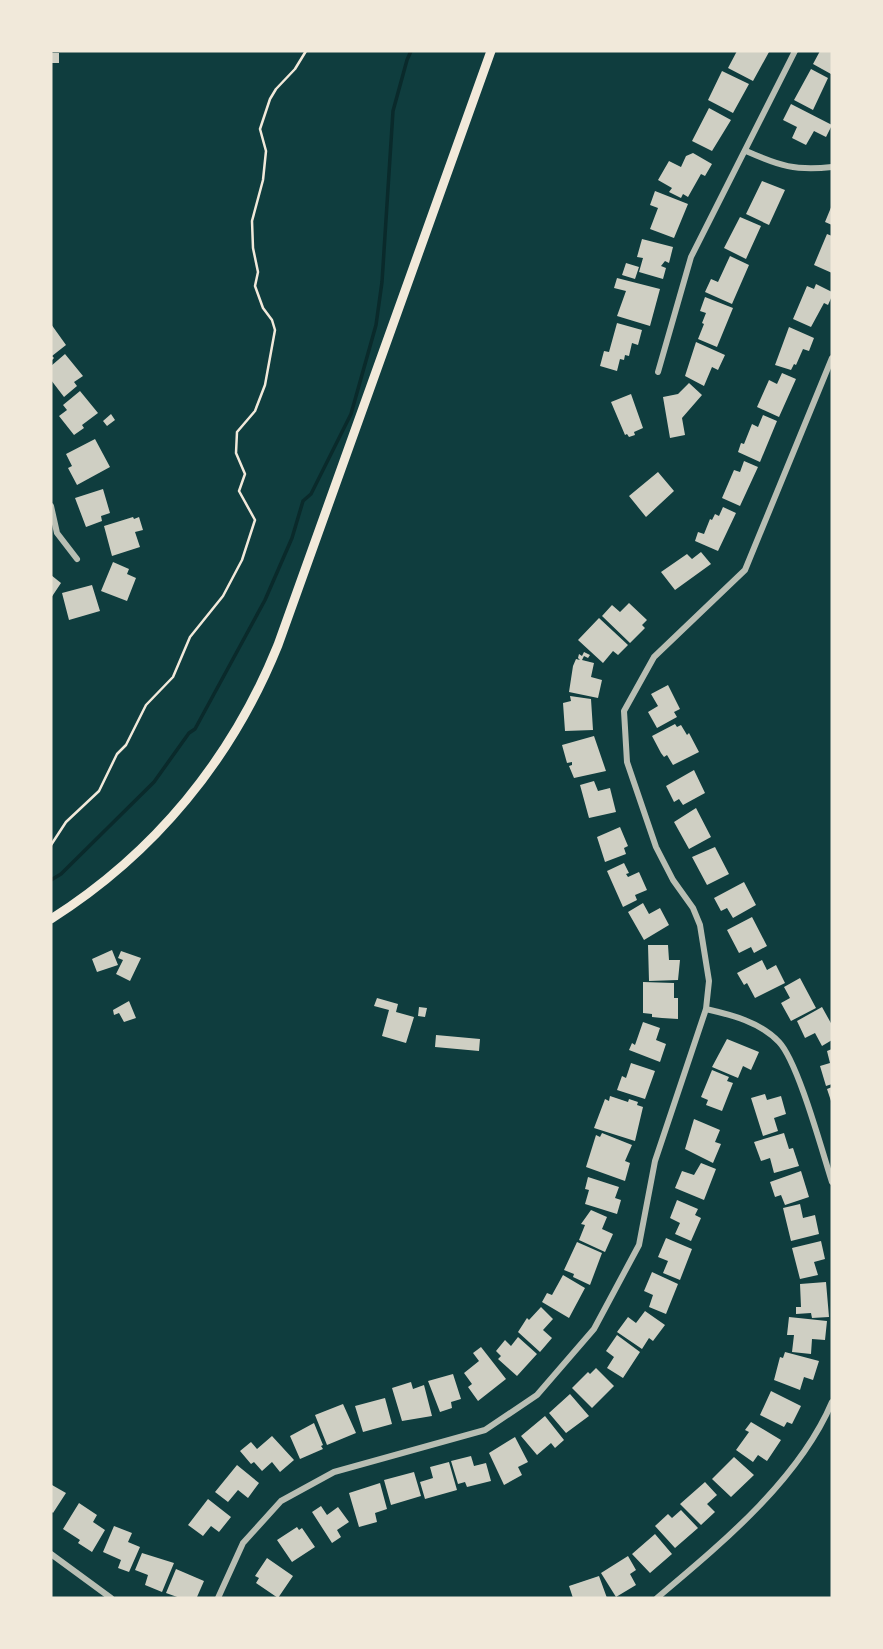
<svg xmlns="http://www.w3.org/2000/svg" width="883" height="1649" font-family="'Work Sans',sans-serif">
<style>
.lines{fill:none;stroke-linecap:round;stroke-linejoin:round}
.stream{stroke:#0a2a2b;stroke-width:3.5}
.building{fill:#cfcfc3}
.path{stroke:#f1e9da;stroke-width:2.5}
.minor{stroke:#b8beb3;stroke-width:6}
.secondary{stroke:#f1e9da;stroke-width:9}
</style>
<rect width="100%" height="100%" fill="#0f3d3e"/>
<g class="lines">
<path class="stream" d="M 51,880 L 61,874 L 154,782 L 189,733 L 195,729 L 265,600 L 292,538 L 303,501 L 311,494 L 351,414 L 376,325 L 382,282 L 393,111 L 407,60 L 411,51"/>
</g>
<path class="building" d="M 737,51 L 769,52 L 753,81 L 728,68 Z
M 820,51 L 832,51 L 831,74 L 813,64 Z
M 51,53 L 59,53 L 59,63 L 51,63 Z
M 811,69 L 828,78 L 813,110 L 794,100 Z
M 722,71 L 749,84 L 733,113 L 708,100 Z
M 791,104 L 832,125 L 826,137 L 814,131 L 806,145 L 792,138 L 797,127 L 783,120 Z
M 709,108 L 731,120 L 712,151 L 692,141 Z
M 693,153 L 712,164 L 705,176 L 701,174 L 688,197 L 683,194 L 681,198 L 669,192 L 672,188 L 658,180 L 669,161 L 681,167 L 686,156 Z
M 762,181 L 785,190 L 769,225 L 746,214 Z
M 655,191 L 688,204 L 674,238 L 650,229 L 658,208 L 650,205 Z
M 832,205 L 832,225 L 825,222 Z
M 740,217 L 761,226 L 746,259 L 724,248 Z
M 827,234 L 832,236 L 832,273 L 814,265 Z
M 642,239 L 673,247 L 669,263 L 665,261 L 661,266 L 666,268 L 663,279 L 639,272 L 643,258 L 637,257 Z
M 730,256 L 749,265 L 732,304 L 705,292 L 711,279 L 718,282 Z
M 626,263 L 639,267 L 635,279 L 622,275 Z
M 617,278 L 660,289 L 650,326 L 617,316 L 626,291 L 614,288 Z
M 816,284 L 832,292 L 832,296 L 828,305 L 824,303 L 811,327 L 793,319 L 807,286 L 814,289 Z
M 705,297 L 733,308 L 717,347 L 698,339 L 704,324 L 702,323 L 706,313 L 700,311 Z
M 617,323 L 642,330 L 638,345 L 632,343 L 629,356 L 625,355 L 624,360 L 620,359 L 617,371 L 600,366 L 604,351 L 609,352 Z
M 51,324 L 66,345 L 52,356 L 54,358 L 51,361 Z
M 789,327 L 814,338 L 809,351 L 803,349 L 796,365 L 794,364 L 791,370 L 775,365 Z
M 696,342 L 725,355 L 718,370 L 712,367 L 704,386 L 685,376 Z
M 65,354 L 83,376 L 74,382 L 77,386 L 64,397 L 51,380 L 51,366 Z
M 782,373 L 796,379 L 779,417 L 757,407 L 769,380 L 777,384 Z
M 689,383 L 702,395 L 682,418 L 685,435 L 670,438 L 663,397 L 678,394 Z
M 80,391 L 98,413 L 82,425 L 84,428 L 74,435 L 59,416 L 67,410 L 63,405 Z
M 631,394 L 643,428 L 634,432 L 635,435 L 629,437 L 627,434 L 625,435 L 611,402 Z
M 111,414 L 115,420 L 107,426 L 103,421 Z
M 763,415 L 777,421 L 760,462 L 738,452 L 741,443 L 744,444 L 752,424 L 758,427 Z
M 95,439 L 110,467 L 77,485 L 68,468 L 72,466 L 66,454 Z
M 744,461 L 758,467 L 740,506 L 722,498 L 734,470 L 740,472 Z
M 658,472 L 674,491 L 646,517 L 629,496 Z
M 103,489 L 110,513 L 101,516 L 102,521 L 86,527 L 75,498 Z
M 723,507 L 736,513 L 718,551 L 695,541 L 698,532 L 704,534 L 710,519 L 712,520 L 715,514 L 719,516 Z
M 133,517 L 134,519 L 139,517 L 143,530 L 135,532 L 140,547 L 112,556 L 104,526 Z
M 701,552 L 711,564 L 675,590 L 661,572 L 687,554 L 692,559 Z
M 113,562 L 129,569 L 127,574 L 136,578 L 127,601 L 101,591 Z
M 51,575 L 61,583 L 51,598 Z
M 92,585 L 100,611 L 69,620 L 62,593 Z
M 629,603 L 647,620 L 642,625 L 645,628 L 630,643 L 602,616 L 612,605 L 620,612 Z
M 599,618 L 628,645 L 618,655 L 613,651 L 603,663 L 578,640 Z
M 584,652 L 590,655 L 588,658 L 584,656 L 582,660 L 594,663 L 591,677 L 602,680 L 598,698 L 569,692 L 573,666 L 576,659 L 580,660 L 578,658 L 579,654 L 582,656 Z
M 668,685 L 680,709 L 674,712 L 677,717 L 657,728 L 648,712 L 658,706 L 651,694 Z
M 570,696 L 591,699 L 593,730 L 565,731 L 563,703 L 571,701 Z
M 675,724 L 677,727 L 681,725 L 687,735 L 689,733 L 699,752 L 673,765 L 667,755 L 664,757 L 661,753 L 652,736 Z
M 594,736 L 606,771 L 574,778 L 569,766 L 572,765 L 572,762 L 567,763 L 562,745 Z
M 694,770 L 705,793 L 683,805 L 679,799 L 674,802 L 666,786 Z
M 594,781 L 598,791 L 610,788 L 616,812 L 589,818 L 580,785 Z
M 696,808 L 711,837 L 689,849 L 674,822 Z
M 620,827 L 628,846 L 624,848 L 626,854 L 605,862 L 597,837 Z
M 715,847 L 729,874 L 707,885 L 692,857 Z
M 624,863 L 629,873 L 626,874 L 628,877 L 639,872 L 647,890 L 635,895 L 637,900 L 623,907 L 607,871 Z
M 744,882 L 756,905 L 733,918 L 727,908 L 721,911 L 714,898 Z
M 643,903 L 649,914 L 660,908 L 669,925 L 644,940 L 628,912 Z
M 752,917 L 767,946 L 754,953 L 751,947 L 739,953 L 727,930 Z
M 648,945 L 668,945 L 669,960 L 680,960 L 678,980 L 649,981 Z
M 112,950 L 118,965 L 97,972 L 92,959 Z
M 121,951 L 141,958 L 130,981 L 116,974 L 123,960 L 118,958 Z
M 762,960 L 767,970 L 776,965 L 785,983 L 755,998 L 747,983 L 744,985 L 737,973 Z
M 800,978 L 816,1008 L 791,1021 L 781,1003 L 790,998 L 784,987 Z
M 643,982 L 674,983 L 674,998 L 678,998 L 678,1019 L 662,1018 L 652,1017 L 652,1014 L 643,1013 Z
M 377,998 L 398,1004 L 396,1012 L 414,1017 L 406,1043 L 382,1036 L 389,1010 L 374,1006 Z
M 129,1001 L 136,1018 L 124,1022 L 119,1013 L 114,1015 L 113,1010 Z
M 419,1007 L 427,1008 L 425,1017 L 418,1016 Z
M 822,1007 L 832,1025 L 832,1040 L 822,1046 L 815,1033 L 805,1038 L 797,1021 Z
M 643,1022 L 660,1028 L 656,1040 L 666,1044 L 660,1062 L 629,1050 L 632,1043 L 635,1045 Z
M 436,1035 L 480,1039 L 479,1051 L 435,1047 Z
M 727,1039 L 759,1052 L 751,1070 L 743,1066 L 738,1078 L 712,1067 Z
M 832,1049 L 832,1084 L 826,1086 L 820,1066 L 830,1063 L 827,1051 Z
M 631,1063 L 655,1071 L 645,1099 L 617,1090 L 622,1076 L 626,1078 Z
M 712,1070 L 729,1077 L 727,1081 L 733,1083 L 722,1111 L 706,1105 L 708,1100 L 701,1097 Z
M 832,1087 L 832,1104 L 827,1089 Z
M 765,1094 L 767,1100 L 781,1096 L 786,1114 L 774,1118 L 778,1131 L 763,1136 L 751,1098 Z
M 610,1096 L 628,1102 L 629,1099 L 638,1102 L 637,1105 L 643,1107 L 635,1141 L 594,1128 L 605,1099 L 609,1101 Z
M 694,1119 L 720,1130 L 715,1142 L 721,1144 L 713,1163 L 685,1149 Z
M 602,1133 L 632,1145 L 625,1161 L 630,1163 L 625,1181 L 586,1167 L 596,1135 L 600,1137 Z
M 784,1133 L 789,1149 L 793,1148 L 799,1166 L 774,1173 L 770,1158 L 761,1161 L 754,1142 Z
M 701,1163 L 716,1169 L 704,1200 L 675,1188 L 682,1171 L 694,1175 Z
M 801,1171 L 809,1197 L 785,1205 L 781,1195 L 775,1197 L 770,1182 Z
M 588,1177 L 619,1187 L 615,1198 L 621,1200 L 617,1214 L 585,1204 L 589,1190 L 585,1189 Z
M 677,1200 L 698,1209 L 695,1215 L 701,1218 L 691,1241 L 675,1234 L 680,1223 L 670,1218 Z
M 800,1204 L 803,1218 L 815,1215 L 819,1234 L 791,1241 L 783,1208 Z
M 591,1210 L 607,1217 L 602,1229 L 613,1234 L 605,1252 L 579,1240 L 585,1225 L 581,1224 Z
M 666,1238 L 692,1249 L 680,1280 L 663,1273 L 668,1261 L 658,1257 Z
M 821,1241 L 825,1259 L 814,1262 L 818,1275 L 800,1279 L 792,1248 Z
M 577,1242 L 602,1253 L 590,1285 L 573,1277 L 574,1274 L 564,1270 Z
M 652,1272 L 678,1284 L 666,1314 L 649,1307 L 653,1295 L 644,1291 Z
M 563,1275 L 585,1288 L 569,1318 L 542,1302 L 547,1293 L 552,1295 Z
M 826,1282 L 829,1317 L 812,1318 L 811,1313 L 796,1314 L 796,1307 L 801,1307 L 800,1284 Z
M 541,1307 L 553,1319 L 543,1330 L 552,1338 L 540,1352 L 518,1332 L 527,1318 L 529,1320 Z
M 645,1311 L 665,1325 L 653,1341 L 649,1338 L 642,1349 L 617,1332 L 628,1317 L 636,1323 Z
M 789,1317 L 827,1321 L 825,1340 L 812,1339 L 811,1354 L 792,1352 L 794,1335 L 787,1335 Z
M 617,1335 L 640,1352 L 623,1378 L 607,1368 L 614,1357 L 606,1351 Z
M 518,1337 L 537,1354 L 517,1376 L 498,1359 L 501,1356 L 496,1351 L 505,1340 L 511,1346 Z
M 481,1347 L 506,1379 L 478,1401 L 468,1387 L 472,1384 L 464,1373 L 479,1361 L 473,1353 Z
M 785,1352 L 819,1361 L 813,1380 L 804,1377 L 800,1390 L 774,1380 L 780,1357 L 783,1358 Z
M 596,1368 L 614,1386 L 592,1408 L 572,1388 L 588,1372 L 590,1374 Z
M 453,1374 L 461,1399 L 451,1402 L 452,1408 L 440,1412 L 428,1381 Z
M 411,1382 L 413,1389 L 424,1385 L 432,1416 L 402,1421 L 392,1388 Z
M 771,1391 L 801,1406 L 792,1424 L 787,1422 L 784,1427 L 760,1415 Z
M 570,1394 L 589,1416 L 566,1433 L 549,1413 Z
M 385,1398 L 392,1424 L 363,1432 L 355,1406 Z
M 343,1404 L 356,1433 L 327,1445 L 315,1415 Z
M 545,1416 L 564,1440 L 555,1448 L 551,1443 L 537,1455 L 521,1436 Z
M 751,1422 L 781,1440 L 767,1461 L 758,1455 L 753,1462 L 736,1450 L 749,1432 L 745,1430 Z
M 314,1423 L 323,1445 L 321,1446 L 323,1449 L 300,1459 L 290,1436 Z
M 272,1436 L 294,1460 L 280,1472 L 272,1462 L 262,1471 L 254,1462 L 251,1464 L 240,1451 L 251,1442 L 257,1449 Z
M 515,1437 L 528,1462 L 518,1467 L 522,1475 L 504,1485 L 489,1453 Z
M 471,1456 L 474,1466 L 486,1463 L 491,1481 L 467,1487 L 465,1482 L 458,1484 L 451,1461 Z
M 734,1457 L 754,1475 L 731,1497 L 712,1479 Z
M 449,1462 L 457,1490 L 425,1499 L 420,1482 L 433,1478 L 430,1467 Z
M 237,1465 L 259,1483 L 248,1498 L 238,1490 L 228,1502 L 215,1492 Z
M 414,1472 L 421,1496 L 391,1505 L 384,1480 Z
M 705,1482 L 717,1495 L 707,1504 L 715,1512 L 701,1525 L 680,1504 Z
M 380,1483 L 387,1509 L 375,1513 L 377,1522 L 359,1527 L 349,1493 Z
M 52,1485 L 66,1493 L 53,1513 L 51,1511 Z
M 208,1499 L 231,1517 L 219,1532 L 211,1526 L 203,1536 L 188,1525 Z
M 79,1503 L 97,1515 L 93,1522 L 105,1530 L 92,1552 L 78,1543 L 80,1540 L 63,1529 Z
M 321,1506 L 327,1515 L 338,1507 L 349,1522 L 337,1530 L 341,1537 L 332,1543 L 312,1512 Z
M 681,1510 L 698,1528 L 675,1548 L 655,1526 L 668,1514 L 672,1518 Z
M 114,1526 L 132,1533 L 128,1542 L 140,1547 L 129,1572 L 118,1568 L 121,1560 L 103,1552 Z
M 297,1527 L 299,1530 L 302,1528 L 315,1547 L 292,1562 L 277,1540 Z
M 655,1534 L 672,1554 L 650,1573 L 632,1554 Z
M 142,1553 L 174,1563 L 162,1592 L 145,1585 L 148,1575 L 135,1570 Z
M 628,1556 L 636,1570 L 630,1574 L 636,1585 L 616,1597 L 601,1573 Z
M 267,1558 L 293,1576 L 278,1598 L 256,1583 L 259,1578 L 255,1576 Z
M 176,1569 L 204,1581 L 197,1597 L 180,1598 L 166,1593 Z
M 599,1576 L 607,1598 L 573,1598 L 569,1586 Z"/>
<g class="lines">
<path class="path" d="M 51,845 L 66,822 L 99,791 L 117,754 L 126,745 L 146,705 L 173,677 L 190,637 L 223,596 L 242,560 L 255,520 L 239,491 L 245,474 L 236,453 L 237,432 L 255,411 L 265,385 L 275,330 L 272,320 L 263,308 L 255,286 L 258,272 L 253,248 L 252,221 L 263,180 L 266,151 L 260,129 L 270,99 L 276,89 L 295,69 L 306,51"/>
<path class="minor" d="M 746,151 C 780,166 795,171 832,167
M 658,372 L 691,257 L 795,51
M 51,506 L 57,533 L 77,559
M 706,1009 C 732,1015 760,1022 779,1042 C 798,1062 822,1151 832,1182
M 51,1554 L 111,1598
M 218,1598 L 243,1543 L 281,1501 L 334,1472 L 485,1430 L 537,1395 L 594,1329 L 639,1245 L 655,1161 L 706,1009 L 709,981 L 700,925 L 693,908 L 673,880 L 656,847 L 627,762 L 624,711 L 654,657 L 745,570 L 832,358
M 657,1598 C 721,1544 799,1480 832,1402"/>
<path class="secondary" d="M 51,919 C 155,853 232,759 278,645 L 491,51"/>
</g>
<rect width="883" height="1649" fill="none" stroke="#f1e9da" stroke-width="105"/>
</svg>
